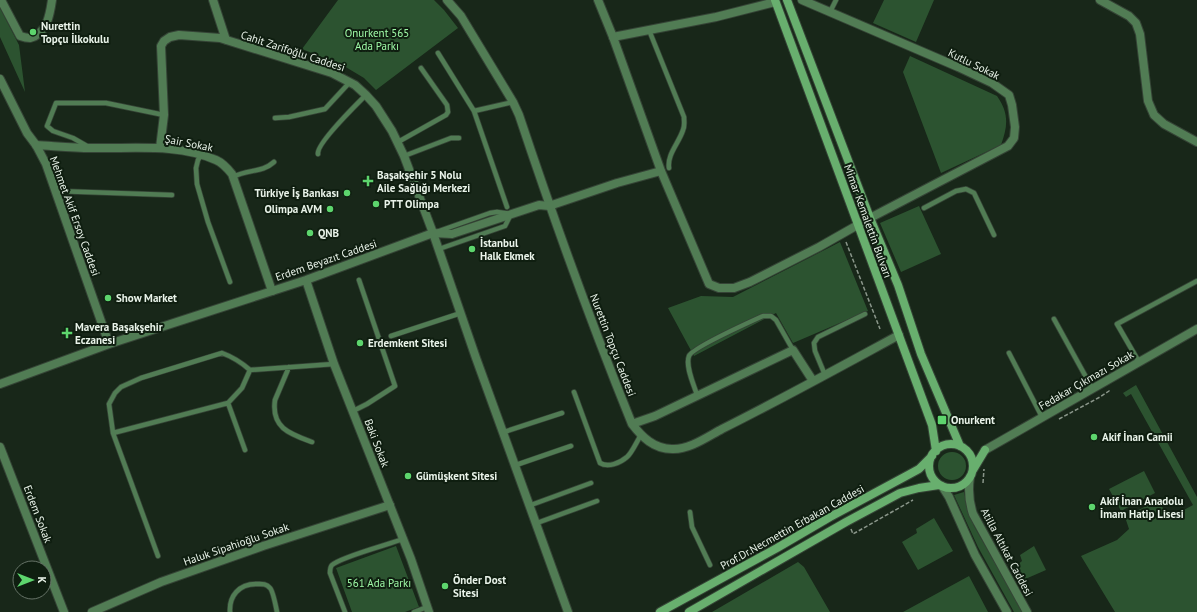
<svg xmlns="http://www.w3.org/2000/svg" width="1197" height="612" font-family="'PT Sans',sans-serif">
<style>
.green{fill:#2c5330}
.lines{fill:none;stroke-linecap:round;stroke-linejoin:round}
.service-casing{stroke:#354436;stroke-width:6}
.minor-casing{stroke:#354436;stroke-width:10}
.tertiary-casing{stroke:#354436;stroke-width:10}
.secondary-casing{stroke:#354436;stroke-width:10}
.path{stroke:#8a968a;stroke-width:1.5;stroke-dasharray:4 2;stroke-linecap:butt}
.service{stroke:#517c54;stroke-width:4.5}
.minor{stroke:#517c54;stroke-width:8}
.tertiary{stroke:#517c54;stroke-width:8}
.secondary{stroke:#68af6e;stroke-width:8}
.poi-dot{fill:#5dd56d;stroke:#0f1e10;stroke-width:1.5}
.labels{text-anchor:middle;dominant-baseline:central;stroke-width:4;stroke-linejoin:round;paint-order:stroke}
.poi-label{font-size:11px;font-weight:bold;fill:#e9f3e9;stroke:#0f1e10;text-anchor:start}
.park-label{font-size:11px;fill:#9ffaa7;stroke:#0f1e10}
.street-label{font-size:11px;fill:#e9f3e9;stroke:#0f1e10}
</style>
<rect width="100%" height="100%" fill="#182719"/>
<path class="green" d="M 338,0 L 434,0 L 444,10 L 458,28 L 376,90 L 364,78 L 344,66 L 302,49 Z
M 884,0 L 934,0 L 916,42 L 873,23 Z
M 0,8 L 19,45 L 25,92 L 0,37 Z
M 910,56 L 997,96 C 1009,113 1008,126 1001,145 L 941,173 L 903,72 Z
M 919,206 L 941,254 L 901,272 L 880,223 Z
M 840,242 L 868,311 L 793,343 L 776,313 L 694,356 L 668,308 L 701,296 L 733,297 Z
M 1136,385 L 1197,497 L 1197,612 L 1115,612 L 1081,556 L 1117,540 L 1129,529 L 1125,517 L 1158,500 L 1169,518 L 1193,505 L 1131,394 L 1126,397 L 1123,393 Z
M938 466a14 14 0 1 1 28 0a14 14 0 1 1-28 0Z
M 1144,471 L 1155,493 L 1121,511 L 1109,489 Z
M 964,492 L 967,506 L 974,526 L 1023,612 L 1014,612 L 978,547 L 954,495 Z
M 934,518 L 953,551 L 918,570 L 902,542 L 917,533 L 916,529 Z
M 396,546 L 419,607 L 405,612 L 352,612 L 336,568 Z
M 1034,546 L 1046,570 L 1023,580 L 1016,566 L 1022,561 L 1020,555 Z
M 798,562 L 804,567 L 830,612 L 712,612 Z
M 969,576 L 988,612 L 903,612 Z"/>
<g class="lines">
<defs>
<path id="service" d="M 830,12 L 836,0
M 649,30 L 684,117 C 684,122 685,126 683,130 C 679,143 667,154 669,168
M 438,53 L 474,111 L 507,207
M 474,111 L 513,102
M 275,118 L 289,117 L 325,109 L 350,82
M 398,142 L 446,115 L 448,112 L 447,105 L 421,68
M 87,146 L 73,138 L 53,131 L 47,126 L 56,103 L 106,103 L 164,115
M 318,154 C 316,144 357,104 366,95
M 201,155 L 198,160 L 196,168 L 197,184 L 208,222 L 230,282
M 404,156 L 451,138 L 459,138
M 233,177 C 248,169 262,173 274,162
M 56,191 L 172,195
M 924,208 L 956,191 L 966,189 L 974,193 L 994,235
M 439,249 L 505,226 L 511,214 L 497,212 L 490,213 L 439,231
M 1054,319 L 1092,388
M 391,336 L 461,313
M 1009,353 L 1042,417
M 1139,362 L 1117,324 L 1197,281
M 289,367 L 275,400 C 271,428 290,434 312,442
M 825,375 L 815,351 L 814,343 L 818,337 L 865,314
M 574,392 L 600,463 C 608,468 620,463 627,457 C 632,453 637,441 641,435
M 697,395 C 694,385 685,366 689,356 C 692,348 752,321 763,316 L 771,316 L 776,320 L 793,350
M 228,403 L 245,450
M 353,411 L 367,404 L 395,386 L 359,280
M 504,432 L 562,413
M 113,433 L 228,403 L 242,388 L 250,370
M 516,465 L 571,446
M 531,505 L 591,483
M 690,512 L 692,527 L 710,565
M 537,523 L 597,501
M 158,556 L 113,433 L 109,404 L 115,393 L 121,387 L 141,378 L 222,353 C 233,357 241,362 250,370 L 334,364
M 230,612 C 229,596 239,584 256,584 C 261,584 266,583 270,588 C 273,591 276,607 277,612
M 345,612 L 330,573 C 330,570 330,567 332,565 C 340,557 390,544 403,539
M 414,612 L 427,607"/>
<path id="minor" d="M 1,0 L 20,36 C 23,37 28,38 30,38 C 47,34 50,14 52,0
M 213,0 L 226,40
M 447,0 L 461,16 L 513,102 L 519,115 C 554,220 591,323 632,424 C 642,437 654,449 672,449 C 689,450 707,437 722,429 C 782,399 840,367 899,335
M 802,0 L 958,67 L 992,83 L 1009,95 L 1012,105 L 1015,127 L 1014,138 L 1008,146 L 870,218
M 1100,0 L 1129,16 L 1136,23 L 1140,34 L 1148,101 L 1154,115 L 1164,124 L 1197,142
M 613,37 L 716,17 L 775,2
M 36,145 C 54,146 73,148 91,148 C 132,149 178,143 216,160 C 223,163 228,169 232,174 L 272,291
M 160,148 L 164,115 L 161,46 L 164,41 L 170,37 L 179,35 L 220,38 L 332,73 L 355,85 L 366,95 L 376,106 L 392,131 L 404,156 L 433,233 L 476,358 L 568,612
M 632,424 L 655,416 L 793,350 L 813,381
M 0,447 L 64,612
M 985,450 L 1197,329
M 92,612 L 161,582 L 263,546 L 390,505"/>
<path id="tertiary" d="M 598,0 L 613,37 L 661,171 L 709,284 L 719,288 L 734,288 L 750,282 L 819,247 L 870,218
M 0,79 L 27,133 L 36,145 L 46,164 L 109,344
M 306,280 L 334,364 L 411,559 L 429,612
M 0,384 L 109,344 L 306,280 L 433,233 L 452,234 L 539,205 L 549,206 L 617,183 L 661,171
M 970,477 C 968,490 969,502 973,514 L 1027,612
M 942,486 L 949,497 L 975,555 L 1007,612"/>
<path id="secondary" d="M 775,0 L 932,425 L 936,451
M 787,0 L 870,218 L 898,285 L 921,354 L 960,446
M929 466a22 22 0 1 1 44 0a22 22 0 1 1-44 0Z
M 973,470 L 985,450
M 660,612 L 777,548 L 830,517 L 908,475 L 919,469 L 932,456
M 689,612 L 846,522 L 900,493 L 919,488 L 939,485"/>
</defs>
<use href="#service" class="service-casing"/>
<use href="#minor" class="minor-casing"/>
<use href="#tertiary" class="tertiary-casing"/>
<use href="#secondary" class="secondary-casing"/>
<path class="path" d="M 846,242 L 880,329
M 1059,419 L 1100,397 L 1109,391 L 1108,390
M 983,483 L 984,469
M 851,529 L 853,534 L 913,500"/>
<use href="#service" class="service"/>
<use href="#minor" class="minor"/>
<use href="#tertiary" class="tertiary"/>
<use href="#secondary" class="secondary"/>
</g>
<g class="poi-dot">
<circle cx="33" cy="32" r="4"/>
<path d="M366 175h4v4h4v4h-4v4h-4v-4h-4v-4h4z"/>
<circle cx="347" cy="193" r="4"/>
<circle cx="376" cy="204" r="4"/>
<circle cx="330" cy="209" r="4"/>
<circle cx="310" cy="233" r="4"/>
<circle cx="472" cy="249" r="4"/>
<circle cx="108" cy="298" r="4"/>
<path d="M65 327h4v4h4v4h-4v4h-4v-4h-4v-4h4z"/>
<circle cx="360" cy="343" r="4"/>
<rect x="937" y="415" width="10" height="10" rx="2"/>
<circle cx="1094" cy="437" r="4"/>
<circle cx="408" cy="476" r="4"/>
<circle cx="1092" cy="507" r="4"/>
<circle cx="445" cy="586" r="4"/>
</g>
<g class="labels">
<g class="poi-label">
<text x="41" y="26">Nurettin<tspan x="41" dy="13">Topçu İlkokulu</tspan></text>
<text x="377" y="175">Başakşehir 5 Nolu<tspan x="377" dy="13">Aile Sağlığı Merkezi</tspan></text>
<text x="339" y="193" text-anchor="end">Türkiye İş Bankası</text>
<text x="384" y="204">PTT Olimpa</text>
<text x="322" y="209" text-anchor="end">Olimpa AVM</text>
<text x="318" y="233">QNB</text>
<text x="480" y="243">İstanbul<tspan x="480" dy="13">Halk Ekmek</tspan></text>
<text x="116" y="298">Show Market</text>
<text x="75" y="327">Mavera Başakşehir<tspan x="75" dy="13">Eczanesi</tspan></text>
<text x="368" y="343">Erdemkent Sitesi</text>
<text x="951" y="420">Onurkent</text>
<text x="1102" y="437">Akif İnan Camii</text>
<text x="416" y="476">Gümüşkent Sitesi</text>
<text x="1100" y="501">Akif İnan Anadolu<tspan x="1100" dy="13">İmam Hatip Lisesi</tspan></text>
<text x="453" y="580">Önder Dost<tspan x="453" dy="13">Sitesi</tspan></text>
</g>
<g class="park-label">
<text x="377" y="33">Onurkent 565<tspan x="377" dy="13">Ada Parkı</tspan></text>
<text x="379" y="583">561 Ada Parkı</text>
</g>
<g class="street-label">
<text transform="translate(293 51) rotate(18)">Cahit Zarifoğlu Caddesi</text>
<text transform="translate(974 64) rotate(26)">Kutlu Sokak</text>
<text transform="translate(189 143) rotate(11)">Şair Sokak</text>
<text transform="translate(75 216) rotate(70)">Mehmet Akif Ersoy Caddesi</text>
<text transform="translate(868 221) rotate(70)">Mimar Kemalettin Bulvarı</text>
<text transform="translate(326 260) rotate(-19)">Erdem Beyazıt Caddesi</text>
<text transform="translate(613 345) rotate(69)">Nurettin Topçu Caddesi</text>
<text transform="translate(1086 380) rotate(-30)">Fedakar Çıkmazı Sokak</text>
<text transform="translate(377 443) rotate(69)">Baki Sokak</text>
<text transform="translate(38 514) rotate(69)">Erdem Sokak</text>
<text transform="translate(792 527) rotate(-29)">Prof.Dr.Necmettin Erbakan Caddesi</text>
<text transform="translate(236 544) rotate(-19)">Haluk Sipahioğlu Sokak</text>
<text transform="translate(1007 552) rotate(62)">Atilla Altıkat Caddesi</text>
</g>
</g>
<g transform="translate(32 580) rotate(90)"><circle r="19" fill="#0f1e10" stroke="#667367"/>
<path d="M0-3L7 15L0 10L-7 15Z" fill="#5dd56d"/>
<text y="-6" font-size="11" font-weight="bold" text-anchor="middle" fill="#e9f3e9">K</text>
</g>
</svg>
